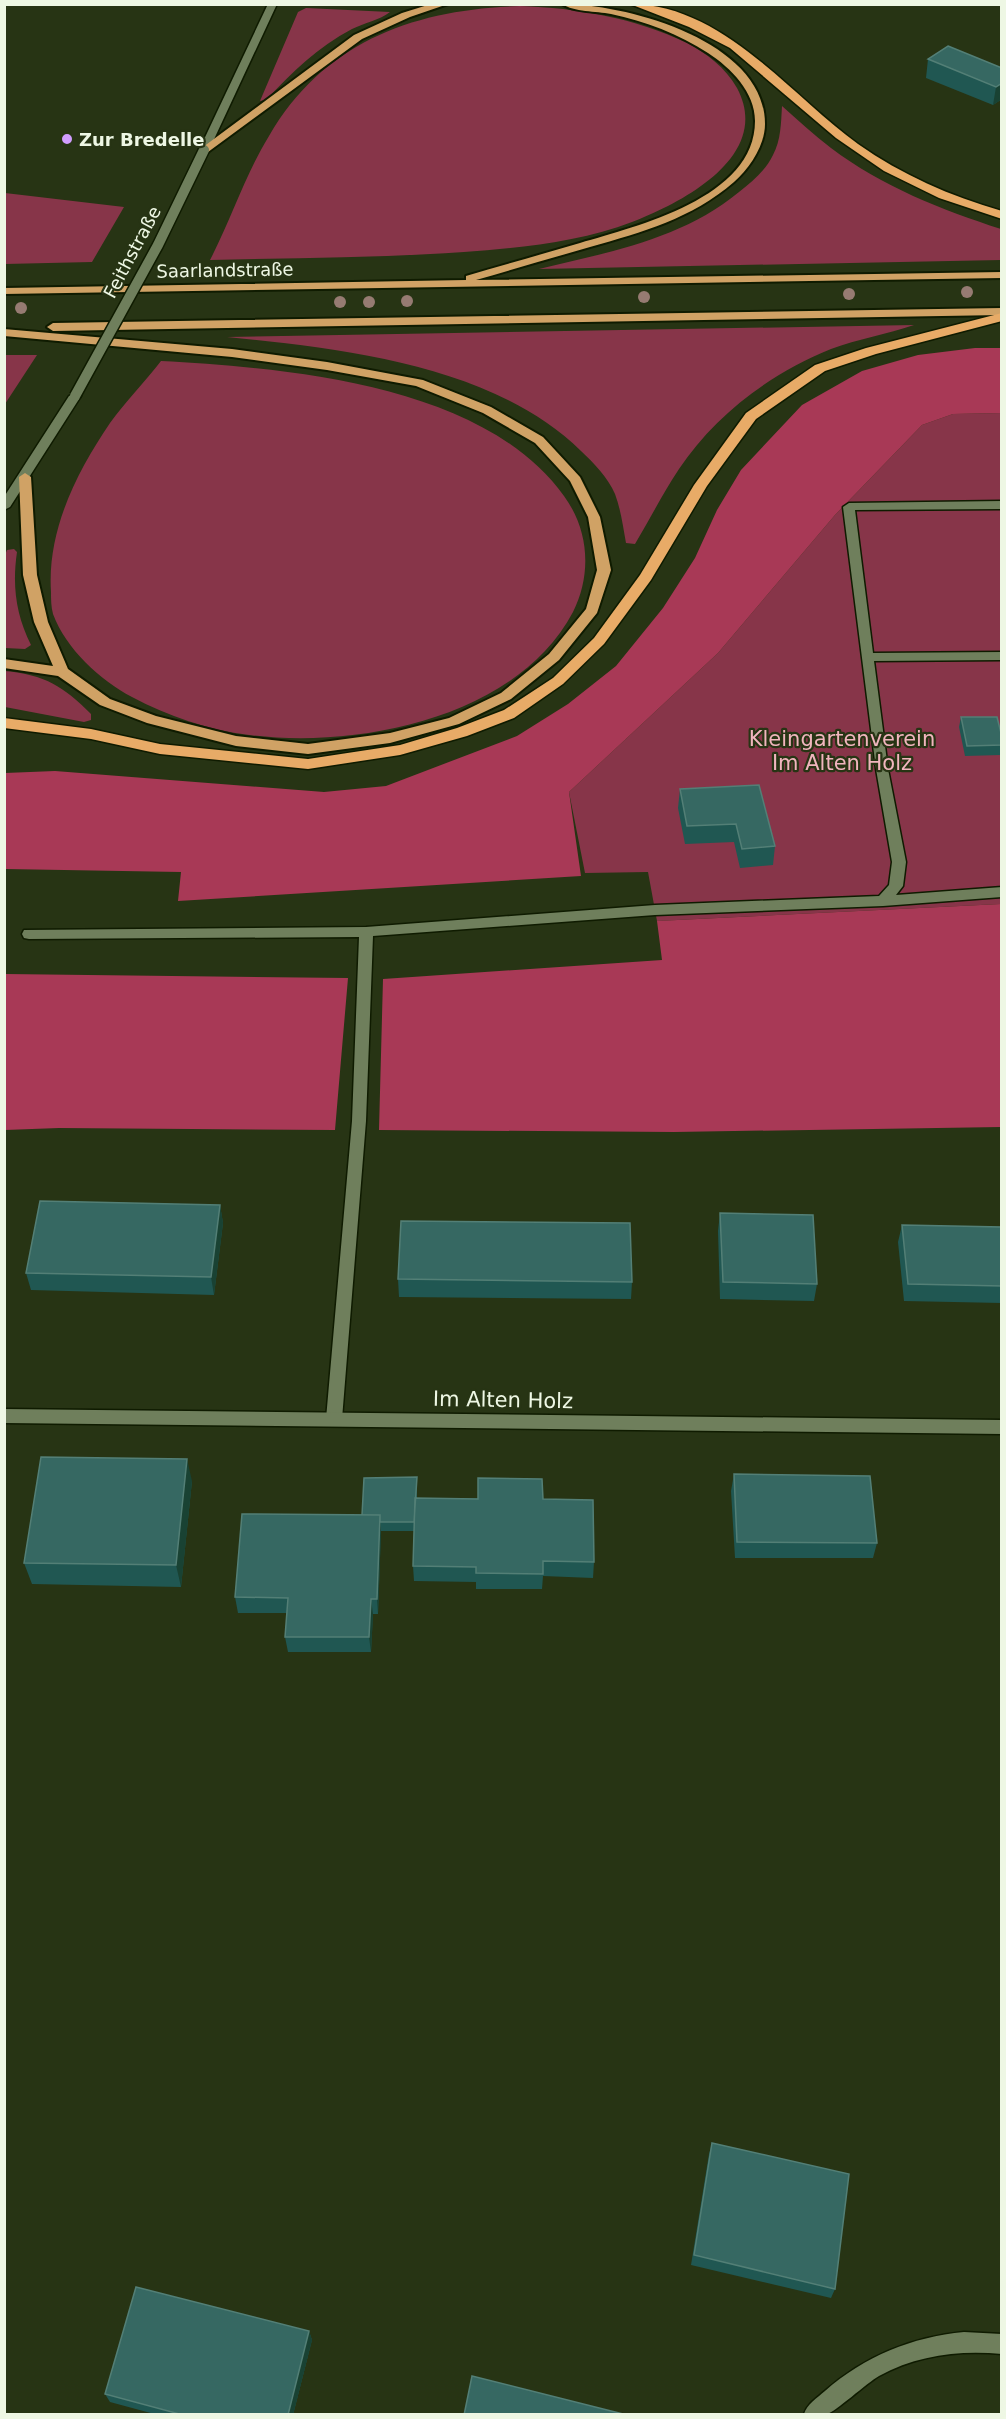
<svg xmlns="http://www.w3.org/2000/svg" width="1006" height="2419" font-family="'DejaVu Sans',sans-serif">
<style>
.green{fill:#873549}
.forest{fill:#a83956}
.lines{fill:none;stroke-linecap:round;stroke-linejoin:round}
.service-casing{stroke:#0f1b00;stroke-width:3}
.minor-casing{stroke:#0f1b00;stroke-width:3}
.secondary-casing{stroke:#0f1b00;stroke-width:3}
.trunk-casing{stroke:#0f1b00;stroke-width:4}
.motorway-casing{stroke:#0f1b00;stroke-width:3}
.service{fill:#6f7f5c;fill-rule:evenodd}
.minor{fill:#6f7f5c;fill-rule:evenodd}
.secondary{fill:#6f7f5c;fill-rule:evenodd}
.trunk{fill:#d0a265;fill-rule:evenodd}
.motorway{fill:#e8ab67;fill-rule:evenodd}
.secondary-bridge-casing{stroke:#0f1b00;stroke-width:13;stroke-linecap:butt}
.secondary-bridge{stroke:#6f7f5c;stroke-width:10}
.tree{fill:#967b72}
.wall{fill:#205752}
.shaded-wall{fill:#194233}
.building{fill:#366862;stroke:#537f76;stroke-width:1.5}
.poi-dot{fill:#d19dfe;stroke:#273414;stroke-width:2}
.labels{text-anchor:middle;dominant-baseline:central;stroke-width:4.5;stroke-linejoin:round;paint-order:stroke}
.far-poi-label{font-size:18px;font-weight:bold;fill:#eef7e4;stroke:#273414;text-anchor:start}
.far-street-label{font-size:18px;fill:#eef7e4;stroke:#273414}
.park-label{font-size:21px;fill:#f1b5be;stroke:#273414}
.street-label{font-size:21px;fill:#eef7e4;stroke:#273414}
</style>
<rect width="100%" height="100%" fill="#273414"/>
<path class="green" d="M 520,6 C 578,8 635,18 687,43 C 706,53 726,68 737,88 C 773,155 684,202 632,222 C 580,242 520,248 464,252 C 379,258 295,258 210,260 C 231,220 245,175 269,136 C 324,41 415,9 520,6 Z
M 306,8 L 390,12 C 380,20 364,23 352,29 C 318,47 292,72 266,100 L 260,101 L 298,12 Z
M 782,106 C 798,120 814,135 831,148 C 881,186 942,210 1001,229 L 1001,260 L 539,269 C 610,252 682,239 739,192 C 752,182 766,170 773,155 C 781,140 781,123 782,106 Z
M 5,193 L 124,207 L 92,262 L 5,264 Z
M 914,325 C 887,334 858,339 831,349 C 771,373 715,415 679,469 C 663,493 650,519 635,544 L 626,543 C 623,527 621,510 615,494 C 608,478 594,463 581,451 C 493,365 344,349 227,337 Z
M 5,355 L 37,355 L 5,404 L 4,355 Z
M 161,361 C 288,368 484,384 564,496 C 589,530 592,574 573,612 C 517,718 358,749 249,735 C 208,730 168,716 132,697 C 100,680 66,649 53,614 C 51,607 51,599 51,592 C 47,531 76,473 110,423 C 125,402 145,382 161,361 Z
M 1001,413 L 1001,904 L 657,921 L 648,872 L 585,873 L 569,792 L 718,653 L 835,515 L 922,425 L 953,414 Z
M 14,549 L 17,552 C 12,586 16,615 31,645 L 25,649 L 5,648 L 5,555 L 7,550 Z
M 5,671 C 45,675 63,686 91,714 L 91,720 L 84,722 L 5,707 Z"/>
<path class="forest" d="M 975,348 L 1001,348 L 1001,413 L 953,414 L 922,425 L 835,515 L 718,653 L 569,792 L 581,876 L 178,901 L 181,872 L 5,869 L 5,773 L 55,771 L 324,792 L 386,786 L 517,736 L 568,704 L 616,666 L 663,608 L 695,558 L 717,510 L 741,470 L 802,405 L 862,371 L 918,355 Z
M 1001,904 L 1001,1127 L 674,1132 L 379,1130 L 383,979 L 662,960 L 657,921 Z
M 5,974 L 348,978 L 335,1130 L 59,1128 L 5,1130 Z"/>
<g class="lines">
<defs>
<path id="service" d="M 1002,501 L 1002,509 L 855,510 L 873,653 L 1002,652 L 1002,660 L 874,661 L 888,769 L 906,862 L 903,886 L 896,895 L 1002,887 L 1002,897 L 883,906 L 655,915 L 373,936 L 366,1121 L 342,1419 L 340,1424 L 334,1426 L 328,1424 L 326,1419 L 352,1121 L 359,937 L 29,939 L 24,938 L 22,934 L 24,930 L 366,927 L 655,905 L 879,896 L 889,885 L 892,862 L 876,769 L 843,507 L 849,503 Z
M 964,2332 L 1002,2334 L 1002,2354 C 960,2350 917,2355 879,2376 C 868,2382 834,2413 827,2414 C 820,2416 811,2414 804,2414 C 807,2404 817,2398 825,2391 C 865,2356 912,2337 964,2332 Z"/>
<path id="minor" d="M 4,1409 L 1002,1420 L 1002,1434 L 4,1423 Z"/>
<path id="secondary" d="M 268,4 L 277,4 L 209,150 L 201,152 L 199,150 Z
M 75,393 L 81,396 L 10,507 L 4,510 L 4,497 L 69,396 Z"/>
<path id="trunk" d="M 431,4 L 448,4 L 410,17 L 362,39 L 208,152 L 200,152 L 199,150 L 354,35 L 402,13 Z
M 562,4 C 627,4 765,41 765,124 C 765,145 750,168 734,182 C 691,219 643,232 590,247 C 552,258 514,269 476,280 L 1002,272 L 1002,278 L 4,294 L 4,288 L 466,280 L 466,276 C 504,265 542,254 580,243 C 637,226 755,198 755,121 C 755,92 731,68 708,53 C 679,34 645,21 611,14 C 596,11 574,12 562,4 Z
M 1002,308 L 1002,315 L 53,331 L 47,327 L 53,323 Z
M 4,329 L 232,349 L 327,362 L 423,380 L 491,407 L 543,437 L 580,477 L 600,517 L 611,570 L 597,613 L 559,660 L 511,699 L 459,724 L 390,743 L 308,754 L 236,746 L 147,723 L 100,705 L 58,676 L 4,668 L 4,659 L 53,666 L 34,622 L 23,575 L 19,477 L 25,473 L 31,477 L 37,575 L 48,622 L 68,669 L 110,699 L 156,716 L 236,736 L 308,744 L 390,733 L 449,718 L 501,693 L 549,654 L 586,609 L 597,570 L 588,517 L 570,481 L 535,443 L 483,413 L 416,386 L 327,370 L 232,357 L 4,336 Z"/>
<path id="motorway" d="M 630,4 C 722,4 789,94 858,144 C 902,175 950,196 1002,211 L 1002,219 L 939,198 L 884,171 L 836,138 L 730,48 L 689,27 Z
M 1002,313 L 1002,321 L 876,354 L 825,371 L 756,419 L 707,486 L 651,580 L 604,644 L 563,684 L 514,718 L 467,736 L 400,755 L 308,769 L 160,754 L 91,739 L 4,728 L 4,718 L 91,729 L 160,744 L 308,759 L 400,745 L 457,728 L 504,710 L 553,678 L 594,638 L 640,575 L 694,485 L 746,413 L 815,365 L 866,348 Z"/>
</defs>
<use href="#service" class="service-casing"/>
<use href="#minor" class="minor-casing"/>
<use href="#secondary" class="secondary-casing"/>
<use href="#trunk" class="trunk-casing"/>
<use href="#motorway" class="motorway-casing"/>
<use href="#service" class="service"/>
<use href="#minor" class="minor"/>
<use href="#secondary" class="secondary"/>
<use href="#trunk" class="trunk"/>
<use href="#motorway" class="motorway"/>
<defs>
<path id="secondary-bridge" d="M 75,396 L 158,245 L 204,150"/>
</defs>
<use href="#secondary-bridge" class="secondary-bridge-casing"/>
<use href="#secondary-bridge" class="secondary-bridge"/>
</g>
<g class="tree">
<circle cx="967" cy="292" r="6"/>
<circle cx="849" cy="294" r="6"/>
<circle cx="644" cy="297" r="6"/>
<circle cx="407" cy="301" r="6"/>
<circle cx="340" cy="302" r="6"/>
<circle cx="369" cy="302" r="6"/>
<circle cx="21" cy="308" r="6"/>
</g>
<path class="wall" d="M 928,59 L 1002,68 L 1002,99 L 993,105 L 926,78 Z
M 961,717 L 1002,737 L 1001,755 L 965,756 L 959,727 Z
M 680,789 L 775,846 L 773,865 L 740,868 L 734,842 L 685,844 L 678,808 Z
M 220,1205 L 223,1223 L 214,1295 L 31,1290 L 26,1273 Z
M 720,1213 L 817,1284 L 814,1301 L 720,1299 L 718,1231 Z
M 902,1225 L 1002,1227 L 1002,1303 L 904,1301 L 898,1242 Z
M 398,1279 L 632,1282 L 631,1299 L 399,1297 Z
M 734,1474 L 877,1543 L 873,1558 L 735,1558 L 731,1491 Z
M 192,1481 L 181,1587 L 32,1584 L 24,1563 Z
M 417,1486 L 417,1498 L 543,1499 L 594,1562 L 593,1578 L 543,1576 L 542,1589 L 476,1589 L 476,1582 L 414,1581 L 413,1566 L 414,1531 L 381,1531 L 378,1614 L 373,1614 L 371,1652 L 288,1652 L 285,1637 L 287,1613 L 238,1613 L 235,1597 L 362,1515 Z
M 712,2143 L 835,2289 L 831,2298 L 691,2265 L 709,2154 Z
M 309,2331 L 312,2340 L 293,2415 L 158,2415 L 110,2402 L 105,2394 Z"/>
<path class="shaded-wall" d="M 1002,83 L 1002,99 L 993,105 L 996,87 Z
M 220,1205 L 223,1223 L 214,1295 L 211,1277 Z
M 187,1459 L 192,1481 L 181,1587 L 176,1565 Z
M 380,1515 L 381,1531 L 378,1614 L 377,1599 Z
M 371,1599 L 373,1614 L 371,1652 L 369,1637 Z
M 309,2331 L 312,2340 L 293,2415 L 288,2415 Z"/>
<path class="building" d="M 948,46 L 1002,68 L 1002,83 L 996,87 L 928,59 Z
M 961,717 L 997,717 L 1002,737 L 1002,745 L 967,746 Z
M 759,785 L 775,846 L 742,849 L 736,824 L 687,826 L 680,789 Z
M 40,1201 L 220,1205 L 211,1277 L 26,1273 Z
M 720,1213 L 813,1215 L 817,1284 L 723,1282 Z
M 401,1221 L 630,1223 L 632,1282 L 398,1279 Z
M 902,1225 L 1002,1227 L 1002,1286 L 908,1284 Z
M 41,1457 L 187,1459 L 176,1565 L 24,1563 Z
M 734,1474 L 870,1476 L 877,1543 L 737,1542 Z
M 417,1477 L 414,1522 L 380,1522 L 380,1515 L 362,1515 L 364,1478 Z
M 478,1478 L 542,1479 L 543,1499 L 593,1500 L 594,1562 L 543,1561 L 543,1574 L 476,1573 L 476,1567 L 413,1566 L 415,1498 L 478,1499 Z
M 242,1514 L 380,1515 L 377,1599 L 371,1599 L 369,1637 L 285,1637 L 288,1598 L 235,1597 Z
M 712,2143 L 849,2174 L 835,2289 L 694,2255 Z
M 136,2287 L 309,2331 L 288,2415 L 183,2415 L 105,2394 Z
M 472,2376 L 627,2415 L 464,2415 Z"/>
<circle class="poi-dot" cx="67" cy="139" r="6"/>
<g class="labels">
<g class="far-poi-label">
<text x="79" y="139">Zur Bredelle</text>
</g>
<g class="far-street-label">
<text transform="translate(132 252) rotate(-62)">Feithstraße</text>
<text transform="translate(225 270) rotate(-1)">Saarlandstraße</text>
</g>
<g class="park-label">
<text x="842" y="739">Kleingartenverein<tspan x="842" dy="24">Im Alten Holz</tspan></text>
</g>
<g class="street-label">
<text transform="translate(503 1400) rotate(1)">Im Alten Holz</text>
</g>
</g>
<rect width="1006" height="2419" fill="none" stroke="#eef7e4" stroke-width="12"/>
</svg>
